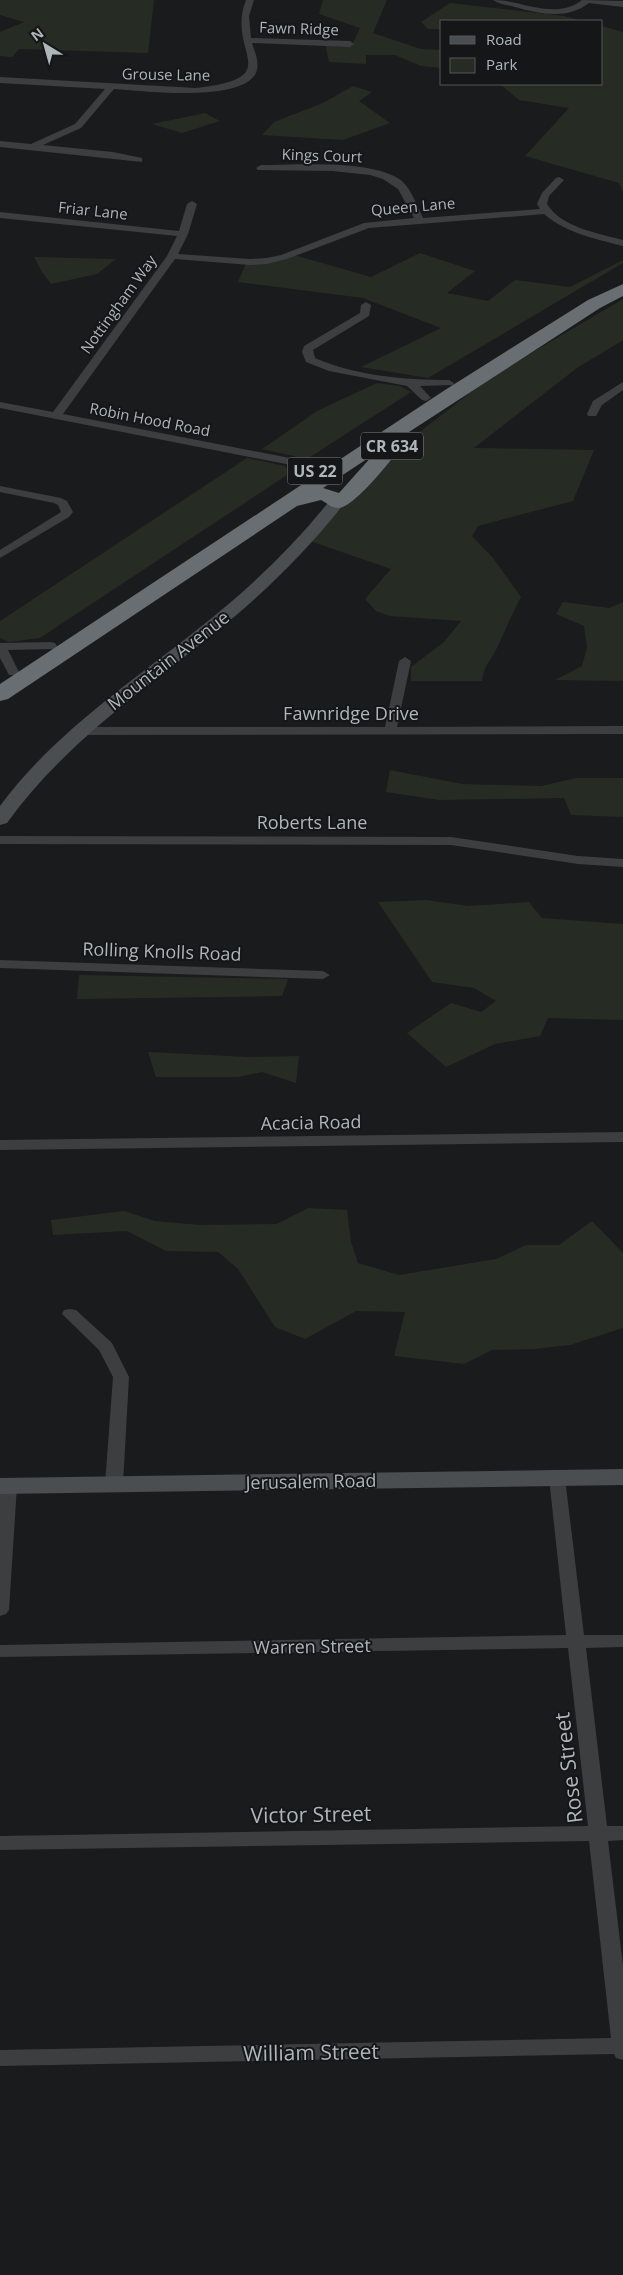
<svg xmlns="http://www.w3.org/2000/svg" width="623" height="2275" font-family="'Open Sans',sans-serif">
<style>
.green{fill:#262c24}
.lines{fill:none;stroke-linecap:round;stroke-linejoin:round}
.street{fill:#3c3e40;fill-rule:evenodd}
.secondary{fill:#4a4e50;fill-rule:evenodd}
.highway{fill:#686e71;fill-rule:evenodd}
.labels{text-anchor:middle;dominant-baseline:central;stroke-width:4;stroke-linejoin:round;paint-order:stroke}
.far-street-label{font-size:15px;fill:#aeb6ba;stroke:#151617}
.shield{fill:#151617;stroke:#808689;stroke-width:1}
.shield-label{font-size:16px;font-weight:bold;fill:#aeb6ba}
.street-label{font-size:18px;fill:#aeb6ba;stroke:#151617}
.near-street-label{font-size:21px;fill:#aeb6ba;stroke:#151617}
</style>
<rect width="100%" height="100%" fill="#1a1b1c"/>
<path class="green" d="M 0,0 L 154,0 L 148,53 L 19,49 L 12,57 L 0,56 L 0,32 L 24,22 L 0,15 Z
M 323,0 L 387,0 L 373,33 L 421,49 L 442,50 L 442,68 L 421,66 L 395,55 L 366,55 L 366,64 L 329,62 L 325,44 L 352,45 L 360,28 L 319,14 Z
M 450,3 L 564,16 L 583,21 L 442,21 L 442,29 L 428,29 L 421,22 Z
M 602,26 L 623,32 L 623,192 L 619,183 L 525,156 L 569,108 L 519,100 L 500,84 L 602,84 Z
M 353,86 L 372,92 L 359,101 L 390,123 L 343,140 L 262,135 L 274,122 L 323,103 Z
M 205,113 L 220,121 L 182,133 L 152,124 Z
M 420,253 L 475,271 L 447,293 L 488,301 L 515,280 L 570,287 L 623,260 L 623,263 L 428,378 L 361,367 L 441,328 L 363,298 L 238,282 L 247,261 L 294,255 L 371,277 Z
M 34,257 L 116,259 L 97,274 L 51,284 L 42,272 Z
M 623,299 L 623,340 L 577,368 L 474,448 L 594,450 L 573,501 L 478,526 L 472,536 L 493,558 L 521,597 C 512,614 505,631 497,648 C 491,660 483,667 482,681 L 411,681 L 411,667 L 444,642 L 461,621 L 390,616 L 376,611 L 365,599 L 391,569 L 310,541 L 390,455 L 489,378 Z
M 377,383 L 400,386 L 411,392 L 307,459 L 262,449 L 317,411 Z
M 247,458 L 285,466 L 290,473 L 40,638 L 9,642 L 0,638 L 0,621 Z
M 563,602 L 609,608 L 623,602 L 623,681 L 555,680 L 582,666 L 587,647 L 584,626 L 556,614 Z
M 390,770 L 462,784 L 541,786 L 576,778 L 623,778 L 623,817 L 571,815 L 564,798 L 439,800 L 386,792 Z
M 426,900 L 468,906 L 529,902 L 542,918 L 623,924 L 623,1020 L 548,1018 L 540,1036 L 495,1044 L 446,1067 L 407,1033 L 451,1003 L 481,1012 L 496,1001 L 474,988 L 432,982 L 378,902 Z
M 79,975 L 288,979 L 282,996 L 77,999 Z
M 148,1052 L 248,1057 L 299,1056 L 296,1083 L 262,1072 L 238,1077 L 156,1077 Z
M 308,1208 L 347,1210 L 351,1242 L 358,1263 L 399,1275 L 496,1259 L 526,1245 L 559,1245 L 592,1221 L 623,1253 L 623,1328 L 570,1345 L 535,1349 L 492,1350 L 464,1364 L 394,1356 L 405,1312 L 356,1311 L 305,1339 L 275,1327 L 238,1269 L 218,1252 L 166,1251 L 127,1231 L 53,1235 L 51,1220 L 124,1211 L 155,1221 L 200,1225 L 277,1224 Z"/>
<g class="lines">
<path class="street" d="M 246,0 L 254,0 L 249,16 L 251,38 L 350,41 L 354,44 L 350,47 L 252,43 C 255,53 260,62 256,73 C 241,103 143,91 114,89 L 81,128 L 43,145 L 113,152 L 142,158 L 142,162 L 0,147 L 0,141 L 31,144 L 75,124 L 105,89 L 0,83 L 0,77 L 196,88 C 289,77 225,53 246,0 Z
M 493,0 C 522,0 555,21 582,0 L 623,1 L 623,7 L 589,3 C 567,20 540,14 515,7 C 508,5 498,4 493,0 Z
M 261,165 C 295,165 375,159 402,181 C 412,190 417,206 423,218 L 540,209 L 537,204 L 542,193 L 556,178 L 559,177 L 564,180 L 549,196 L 547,204 C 562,228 598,233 623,240 L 623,246 C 596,239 566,233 544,214 L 369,228 L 287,259 L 267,264 L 250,265 L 175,259 L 63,414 L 295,459 L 337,458 L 339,460 L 337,462 L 333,463 L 303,465 L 312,478 L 310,480 L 302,480 L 291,465 L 0,408 L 0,402 L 53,412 L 167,256 L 177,236 L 0,218 L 0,212 L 179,231 L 187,204 L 192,201 L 197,204 L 188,234 L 178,254 L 250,259 L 267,258 L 281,255 L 364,223 L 414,218 L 398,189 L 383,179 L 370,175 L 332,171 L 258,170 L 256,168 Z
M 366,302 L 371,305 L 369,316 L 313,350 L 315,358 C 356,376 405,380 449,380 L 454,383 L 453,385 L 420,386 L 431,398 L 426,401 L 422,400 L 407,386 L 329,371 L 306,362 L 302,352 L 304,346 L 360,313 L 361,305 Z
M 623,382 L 623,390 L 602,405 L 596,416 L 588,416 L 587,414 L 593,401 Z
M 0,486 L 61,498 L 67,501 L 73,512 L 69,517 L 0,558 L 0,550 L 61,512 L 58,505 L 54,503 L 0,492 Z
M 51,642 L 55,643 L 57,646 L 55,649 L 8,650 L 19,672 L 17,675 L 9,675 L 0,658 L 0,643 Z
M 405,657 L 411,661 L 397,727 L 623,726 L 623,734 L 79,735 L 73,731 L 79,727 L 385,727 L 399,661 Z
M 0,836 L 451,837 L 578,856 L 623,859 L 623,867 L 578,864 L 451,845 L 0,844 Z
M 0,960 L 323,971 L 330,975 L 323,979 L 0,968 Z
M 623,1132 L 623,1142 L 0,1150 L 0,1140 Z
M 70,1309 L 76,1310 L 112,1343 L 129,1377 L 123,1484 L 120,1488 L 114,1490 L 108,1488 L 105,1484 L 113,1377 L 99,1350 L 62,1314 L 64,1310 Z
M 557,1472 L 563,1474 L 565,1478 L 584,1635 L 623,1635 L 623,1647 L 586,1648 L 607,1826 L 623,1826 L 623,1840 L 608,1841 L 623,1966 L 623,2060 L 616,2058 L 614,2054 L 0,2066 L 0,2050 L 611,2038 L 589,1841 L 0,1850 L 0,1836 L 588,1826 L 568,1648 L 0,1657 L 0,1645 L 566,1635 L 549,1478 L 551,1474 Z
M 8,1480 L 14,1482 L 17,1486 L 9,1610 L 6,1614 L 0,1616 L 0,1485 L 2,1482 Z"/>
<path class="secondary" d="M 337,497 L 343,499 L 345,502 L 343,505 C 310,547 274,583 234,617 C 155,683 68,738 7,823 L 0,825 L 0,806 C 53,734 129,684 198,629 C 248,590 292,548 331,499 Z
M 623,1469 L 623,1485 L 0,1494 L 0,1478 Z"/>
<path class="highway" d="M 623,284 L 623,296 L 600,308 L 392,443 L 397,444 L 400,448 C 390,462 355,506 339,508 C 331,508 327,503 321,500 L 297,506 L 8,699 L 0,701 L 0,684 L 445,390 L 588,300 ZM 373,455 L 339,493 L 323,488 Z"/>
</g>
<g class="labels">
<g class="far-street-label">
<text transform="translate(299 28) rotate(2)">Fawn Ridge</text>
<text transform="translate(166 74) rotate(1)">Grouse Lane</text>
<text transform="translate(322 155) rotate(2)">Kings Court</text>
<text transform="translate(413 206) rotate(-5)">Queen Lane</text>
<text transform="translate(93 210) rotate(6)">Friar Lane</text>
<text transform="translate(118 304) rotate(-54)">Nottingham Way</text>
<text transform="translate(150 419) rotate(11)">Robin Hood Road</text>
</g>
<g class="shield">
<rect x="361" y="432.5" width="62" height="27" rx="4"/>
<rect x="287.5" y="457.5" width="55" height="27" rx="4"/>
</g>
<g class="shield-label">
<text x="392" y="446">CR 634</text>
<text x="315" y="471">US 22</text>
</g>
<g class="street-label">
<text transform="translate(168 660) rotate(-38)">Mountain Avenue</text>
<text x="351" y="713">Fawnridge Drive</text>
<text x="312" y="822">Roberts Lane</text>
<text transform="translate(162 951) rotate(2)">Rolling Knolls Road</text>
<text transform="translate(311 1122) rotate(-1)">Acacia Road</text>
<text transform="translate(311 1481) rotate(-1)">Jerusalem Road</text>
<text transform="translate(312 1646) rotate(-1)">Warren Street</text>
</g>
<g class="near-street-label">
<text transform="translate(568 1768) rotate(-97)">Rose Street</text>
<text transform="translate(311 1814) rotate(-1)">Victor Street</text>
<text transform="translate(311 2052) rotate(-1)">William Street</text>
</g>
</g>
<rect x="440" y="20" width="162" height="65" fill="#151617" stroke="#525658"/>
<rect x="450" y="36" width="25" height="8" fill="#4a4e50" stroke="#525658"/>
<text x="486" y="45" font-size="15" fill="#aeb6ba">Road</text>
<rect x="450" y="58" width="25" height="15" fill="#262c24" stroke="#525658"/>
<text x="486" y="70" font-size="15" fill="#aeb6ba">Park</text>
<g transform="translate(45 45) rotate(323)" stroke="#151617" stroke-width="4" paint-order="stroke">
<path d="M0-4L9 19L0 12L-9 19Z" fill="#aeb6ba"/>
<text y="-8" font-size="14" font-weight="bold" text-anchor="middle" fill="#aeb6ba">N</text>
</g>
</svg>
